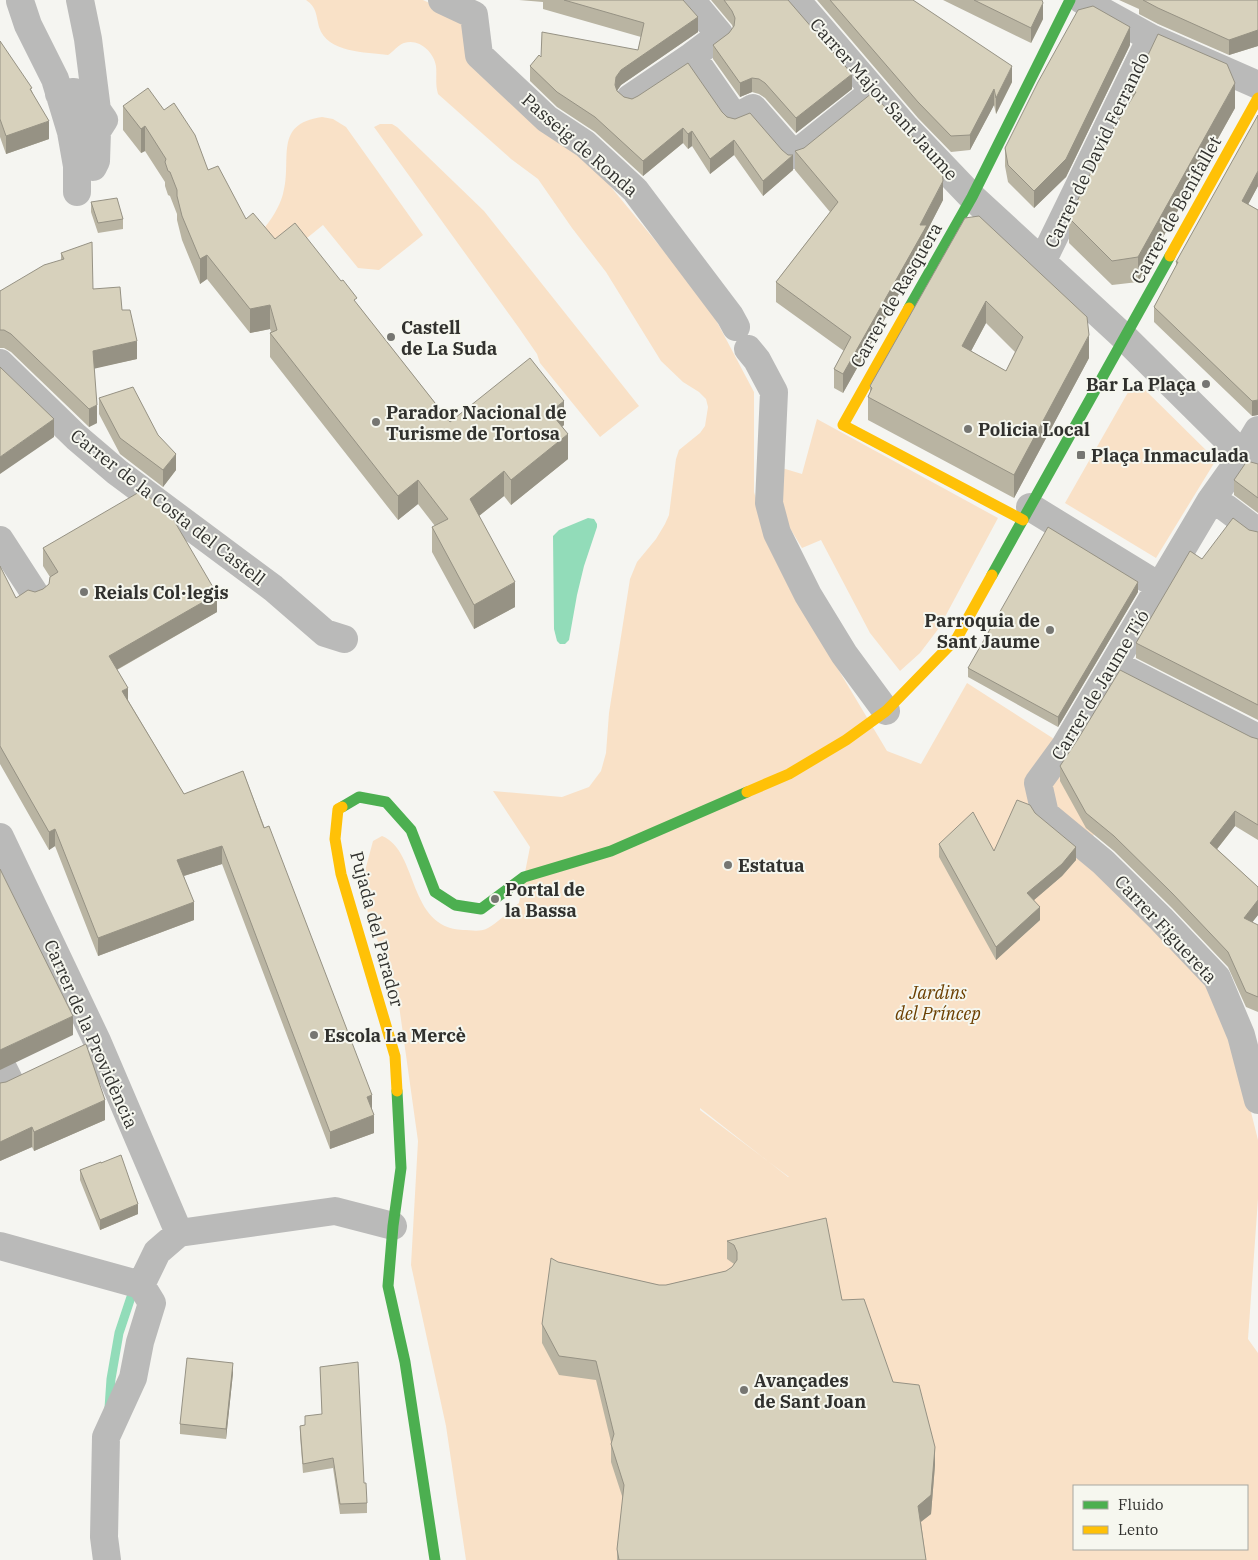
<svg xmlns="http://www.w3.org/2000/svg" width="1258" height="1560" font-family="'IBM Plex Serif',serif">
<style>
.green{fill:#f9e1c7;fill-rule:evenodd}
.water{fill:#92dcb9}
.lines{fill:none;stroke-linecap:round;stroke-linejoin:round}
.stream{stroke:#92dcb9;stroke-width:9}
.street{stroke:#babab9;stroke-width:28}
.fast{stroke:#4caf50;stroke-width:11}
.slow{stroke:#ffc107;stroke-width:11}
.wall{fill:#b9b4a2;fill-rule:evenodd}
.shaded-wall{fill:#969284}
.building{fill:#d7d1bc;stroke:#969284;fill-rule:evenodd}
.poi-dot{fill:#767672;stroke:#f6f7ef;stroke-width:2}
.labels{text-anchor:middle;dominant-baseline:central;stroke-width:4;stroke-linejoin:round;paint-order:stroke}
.street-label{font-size:18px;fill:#31312e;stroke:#f6f7ef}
.poi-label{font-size:18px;font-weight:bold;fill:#31312e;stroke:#f6f7ef;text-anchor:start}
.park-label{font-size:18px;font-style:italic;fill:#6c4002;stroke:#f6f7ef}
</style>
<rect width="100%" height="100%" fill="#f5f5f1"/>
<path class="green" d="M 306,0 L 423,0 L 466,20 L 591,163 L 707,303 L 754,392 L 754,492 L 770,547 L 835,664 L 887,751 L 921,764 L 967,683 L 1065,746 L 1116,776 L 1083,863 L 1135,905 L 1202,972 L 1241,1072 L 1258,1140 L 1258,1199 L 1248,1339 L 1258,1353 L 1258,1560 L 466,1560 L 446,1426 L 411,1265 L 418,1141 L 397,991 L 369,918 L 363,889 L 365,871 L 373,841 L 382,836 C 419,851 407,928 463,930 C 469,930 480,932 486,929 C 495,925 511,910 519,903 L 530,847 L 493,791 L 562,797 L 589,787 L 601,771 L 606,753 L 609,713 L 630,579 L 637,562 L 656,539 L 665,524 L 669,515 L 676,459 L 679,450 L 700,433 L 705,426 L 708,407 L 706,399 L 699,392 L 683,382 L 661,361 L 606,272 L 572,228 L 538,179 L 511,159 L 438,94 C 435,84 437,76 436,66 C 434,52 419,38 404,43 C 399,44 393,52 388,55 C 366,52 327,53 319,27 C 316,16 317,7 306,0 ZM 700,1108 L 788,1177 L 789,1177 L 700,1110 ZM 1074,1486 L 1247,1486 L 1247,1549 L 1074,1549 Z
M 322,117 L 333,119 L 346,127 L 423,235 L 379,270 L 358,268 L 323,225 L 275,264 L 262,231 C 271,220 279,208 283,194 C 293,160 272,124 322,117 Z
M 380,124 L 392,124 L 397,127 L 484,211 L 639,406 L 600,437 L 540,363 L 537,354 L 519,328 L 374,127 Z
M 1135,380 L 1216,460 L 1156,558 L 1065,503 Z
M 817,419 L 998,518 L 939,628 L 920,653 L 900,671 L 870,633 L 821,540 L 802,548 L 780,512 L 782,468 L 802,474 Z"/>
<path class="water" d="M 588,518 L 594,519 L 597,524 L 597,527 L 584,566 L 577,595 L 569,640 L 565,644 L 560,644 L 557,641 L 554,629 L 553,536 L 559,530 Z"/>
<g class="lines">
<path class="stream" d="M 109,1408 L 111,1379 L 119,1333 L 131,1297"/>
<path class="street" d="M 442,0 L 474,15 L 479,55 L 547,119 L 585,144 L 635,190 L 730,316 L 736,327
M 691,0 L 720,35 L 692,56
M 796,0 L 906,128 L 972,197 L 1125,338 L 1243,455 L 1211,500 L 1065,746 L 1038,783 L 1045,814 L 1103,862 L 1161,919 L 1217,978 L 1241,1035 L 1258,1100
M 1082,0 L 1151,38 L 1258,85
M 20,1 L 28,25 L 55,79 L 71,132 L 77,166 L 77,192
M 59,94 L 74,92 L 93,167 L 96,161 L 97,131 L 104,120 L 97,110 L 88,39 L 80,0
M 630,98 L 692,56 L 735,118 L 753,108 L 794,155 L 874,91
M 1042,262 L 1151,38
M 748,349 L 757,360 L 774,392 L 769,503 L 777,533 L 808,595 L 844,654 L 886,711
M 0,363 L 76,437 L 117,472 L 273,588 L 325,633 L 344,639
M 1258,430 L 1243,455 L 1258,464
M 1211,500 L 1226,508 L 1258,532
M 1030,507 L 1159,586
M 0,540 L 35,594
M 1114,664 L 1258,738
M 0,837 L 97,1041 L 179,1233
M 0,1062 L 10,1082
M 179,1233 L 335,1211 L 393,1226
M 0,1246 L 141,1285
M 107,1560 L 104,1537 L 106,1437 L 133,1378 L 140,1342 L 152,1303 L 141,1285 L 157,1252 L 179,1233"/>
<path class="fast" d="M 909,308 L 972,197 L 1070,0
M 992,575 L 1170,256
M 342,807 L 359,797 L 386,802 L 411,830 L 435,892 L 455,905 L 481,909 L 524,877 L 611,851 L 747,792
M 397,1091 L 401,1168 L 393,1226 L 388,1286 L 405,1362 L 435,1560"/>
<path class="slow" d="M 1170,256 L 1258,98
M 909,308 L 843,425 L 1023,520
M 747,792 L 789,774 L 846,740 L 886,711 L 957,638 L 992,575
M 342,807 L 338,809 L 335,839 L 341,874 L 395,1056 L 397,1091"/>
</g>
<path class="wall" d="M 519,0 L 683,0 L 698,32 L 621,85 L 617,91 L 624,97 L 722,112 L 793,170 L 763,196 L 734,155 L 710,174 L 692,146 L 688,149 L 683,143 L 643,176 L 595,132 L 557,107 L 530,81 L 530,66 L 541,57 L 638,50 L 641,37 L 543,9 L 543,2 Z
M 711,0 L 788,0 L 852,89 L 796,133 L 765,98 L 759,94 L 752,92 L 740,97 L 713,59 L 713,45 L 729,33 L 733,28 L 732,25 Z
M 817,0 L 913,0 L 1012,82 L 996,114 L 994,105 L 970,150 L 951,152 L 918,118 Z
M 943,0 L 1042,0 L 1043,19 L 1031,43 Z
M 1119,0 L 1258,0 L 1258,46 L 1229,55 L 1158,24 L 1139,14 L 1139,9 Z
M 0,41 L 32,91 L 49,139 L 6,154 L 0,137 Z
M 1130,45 L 1066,177 L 1034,208 L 1008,182 L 1005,166 L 1005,148 Z
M 1132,89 L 1235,108 L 1138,282 L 1112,285 L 1069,243 L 1069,218 L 1132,99 Z
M 123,106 L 208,170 L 246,219 L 275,239 L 357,304 L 450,422 L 564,425 L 562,427 L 568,459 L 511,505 L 504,496 L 479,516 L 515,607 L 474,629 L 432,552 L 432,527 L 435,526 L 418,504 L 398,520 L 270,357 L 270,333 L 271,332 L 270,329 L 250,333 L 207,279 L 200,284 L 182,240 L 177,220 L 177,214 L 170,196 L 168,195 L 165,186 L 165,182 L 145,151 L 141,153 L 123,130 Z
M 1258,115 L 1258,186 L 1248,204 L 1258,210 L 1258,415 L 1252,416 L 1154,322 L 1154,307 L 1176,266 L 1176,262 Z
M 795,151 L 943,200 L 927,231 L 927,244 L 843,393 L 834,388 L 834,369 L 844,351 L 776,302 L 776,282 L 830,212 L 795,170 Z
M 91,202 L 123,219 L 123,229 L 98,233 L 91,212 Z
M 965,218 L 1089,358 L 1014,498 L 868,420 L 868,397 L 870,393 L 870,386 ZM 986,323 L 1015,352 L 1006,371 L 971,351 Z
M 61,253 L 93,289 L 122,310 L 137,359 L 94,368 L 97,423 L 89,427 L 11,352 L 4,348 L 0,348 L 0,291 L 61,260 Z
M 99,398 L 176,470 L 163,487 L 120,454 L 99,414 Z
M 1258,464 L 1258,513 L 1234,495 L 1234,480 Z
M 1249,530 L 1258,532 L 1258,720 L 1136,658 L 1136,643 L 1202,559 Z
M 43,548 L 217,612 L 117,670 L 128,700 L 184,794 L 243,771 L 372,1109 L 374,1133 L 330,1149 L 222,864 L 184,876 L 194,920 L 98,956 L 55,846 L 49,850 L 0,764 L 0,566 L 16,598 L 43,589 L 49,584 L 50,577 L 43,566 Z
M 1138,592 L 1058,727 L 968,677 L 968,668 Z
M 1251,737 L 1258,739 L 1258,840 L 1235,826 L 1217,849 L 1258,887 L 1258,915 L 1252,922 L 1258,925 L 1258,1012 L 1246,1007 L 1228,967 L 1172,908 L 1114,851 L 1086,828 L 1060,781 L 1060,766 Z
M 1035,813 L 1076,860 L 1062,876 L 1034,900 L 1040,920 L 996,960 L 939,857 L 939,844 L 994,851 Z
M 0,1083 L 105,1120 L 34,1151 L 32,1147 L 0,1161 Z
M 101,1163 L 138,1214 L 100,1230 L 80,1180 L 80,1170 Z
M 727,1241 L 842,1300 L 893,1382 L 935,1465 L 931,1514 L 921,1522 L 926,1560 L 617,1560 L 617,1549 L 623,1499 L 611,1462 L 611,1442 L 596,1380 L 559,1375 L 542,1343 L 542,1324 L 558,1262 L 659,1285 L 666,1285 L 726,1271 L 732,1267 L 734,1264 L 727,1259 Z
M 320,1367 L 364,1483 L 367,1503 L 367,1513 L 340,1514 L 333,1468 L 303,1473 L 300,1436 L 300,1426 L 305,1425 L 322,1414 Z
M 233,1373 L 226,1439 L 180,1434 L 180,1424 Z"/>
<path class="shaded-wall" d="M 1043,3 L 1043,19 L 1031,43 L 1031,28 Z
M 698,17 L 698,32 L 621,85 L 616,92 L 615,85 L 616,77 L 621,70 Z
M 1130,27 L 1130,45 L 1066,177 L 1034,208 L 1034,191 Z
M 1258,29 L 1258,46 L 1229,55 L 1229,40 Z
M 1012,66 L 1012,82 L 996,114 L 996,98 Z
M 852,74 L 852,89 L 796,133 L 796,118 Z
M 752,78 L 752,92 L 740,97 L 740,83 Z
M 1235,83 L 1235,108 L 1138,282 L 1138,257 Z
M 994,89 L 994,105 L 970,150 L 970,135 Z
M 49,121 L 49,139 L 6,154 L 6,136 Z
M 145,126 L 145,151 L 141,153 L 141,129 Z
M 683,128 L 683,143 L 643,176 L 643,161 Z
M 692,131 L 692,146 L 688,149 L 688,134 Z
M 734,140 L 734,155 L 710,174 L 710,159 Z
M 793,155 L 793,170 L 763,196 L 763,181 Z
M 1258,171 L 1258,186 L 1242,216 L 1242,201 Z
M 943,181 L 943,200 L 927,231 L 927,244 L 843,393 L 843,374 Z
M 207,255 L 207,279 L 200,284 L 200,259 Z
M 986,301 L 986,323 L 962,368 L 962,346 Z
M 270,305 L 270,329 L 250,333 L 250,309 Z
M 1089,335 L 1089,358 L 1014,498 L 1014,475 Z
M 137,341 L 137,359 L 93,369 L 93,351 Z
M 1258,400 L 1258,415 L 1252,416 L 1252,401 Z
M 564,401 L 564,425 L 550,436 L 550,412 Z
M 97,405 L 97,423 L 89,427 L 89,409 Z
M 54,419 L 54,437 L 0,474 L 0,457 Z
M 568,434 L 568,459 L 511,505 L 511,480 Z
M 176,454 L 176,470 L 163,487 L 163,470 Z
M 504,471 L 504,496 L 470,523 L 470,499 Z
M 418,480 L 418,504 L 398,520 L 398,496 Z
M 515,582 L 515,607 L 474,629 L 474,605 Z
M 1138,582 L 1138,592 L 1058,727 L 1058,717 Z
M 217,594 L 217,612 L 109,674 L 109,656 Z
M 128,688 L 128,706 L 122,691 Z
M 1235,811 L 1235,826 L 1210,858 L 1210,843 Z
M 55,829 L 55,846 L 49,850 L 49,832 Z
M 222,846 L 222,864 L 177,878 L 177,860 Z
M 1076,847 L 1076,860 L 1062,876 L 1027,906 L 1027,893 Z
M 1258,900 L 1258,915 L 1244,933 L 1244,918 Z
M 194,902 L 194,920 L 98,956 L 98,938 Z
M 1040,907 L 1040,920 L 996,960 L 996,947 Z
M 73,1016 L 73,1035 L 0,1070 L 0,1050 Z
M 372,1095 L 372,1113 L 367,1097 Z
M 105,1100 L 105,1120 L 34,1151 L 34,1132 Z
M 374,1115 L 374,1133 L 330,1149 L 330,1132 Z
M 32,1127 L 32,1147 L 0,1161 L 0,1142 Z
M 138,1204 L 138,1214 L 100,1230 L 100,1220 Z
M 233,1363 L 233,1373 L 226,1439 L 226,1429 Z
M 935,1447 L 935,1465 L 931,1514 L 918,1524 L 918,1506 Z"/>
<path class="building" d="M 564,0 L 683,0 L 698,17 L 621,70 L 616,77 L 615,85 L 617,91 L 624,97 L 632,99 L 638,96 L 688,63 L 722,112 L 727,117 L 735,119 L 750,113 L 782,150 L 788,155 L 793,155 L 763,181 L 734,140 L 710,159 L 692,131 L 688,134 L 683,128 L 643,161 L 595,117 L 557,92 L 530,66 L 539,55 L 541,57 L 542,32 L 638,50 L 644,23 Z
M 724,0 L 788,0 L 852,74 L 796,118 L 765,83 L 759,79 L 752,78 L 740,83 L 713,45 L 729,33 L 734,26 L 735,18 L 732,11 Z
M 830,0 L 913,0 L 1012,66 L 996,98 L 994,89 L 970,135 L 951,136 L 918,102 Z
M 974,0 L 1042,0 L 1043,3 L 1031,28 Z
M 1143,0 L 1258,0 L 1258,30 L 1229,40 L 1158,8 Z
M 1093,6 L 1130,27 L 1066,159 L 1034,191 L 1008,165 L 1005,148 L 1038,82 L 1078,10 Z
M 1158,34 L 1227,64 L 1235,83 L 1138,257 L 1112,261 L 1069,218 L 1108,137 L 1136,92 L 1132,89 Z
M 0,41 L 32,88 L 30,89 L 49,121 L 6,136 L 0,119 Z
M 148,88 L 164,110 L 174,103 L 195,135 L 208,170 L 218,166 L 246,219 L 253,213 L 275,239 L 295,223 L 341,281 L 343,280 L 357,298 L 354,300 L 450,422 L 530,358 L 564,401 L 550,412 L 568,434 L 511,480 L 504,471 L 470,499 L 515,582 L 474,605 L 432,527 L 448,519 L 418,480 L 398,496 L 270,333 L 277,330 L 270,305 L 250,309 L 207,255 L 200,259 L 182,216 L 177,196 L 177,190 L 170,172 L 168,171 L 165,162 L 166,159 L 145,126 L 141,129 L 123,106 Z
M 872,93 L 942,168 L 943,181 L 920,225 L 927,225 L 843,374 L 834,369 L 851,337 L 776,282 L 838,202 L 795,151 L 804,148 Z
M 1258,115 L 1258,171 L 1242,201 L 1258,210 L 1258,400 L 1252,401 L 1154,307 L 1178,262 L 1176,262 Z
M 117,198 L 123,219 L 98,223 L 91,202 Z
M 979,216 L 1087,317 L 1089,335 L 1014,475 L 868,397 L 872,388 L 870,386 L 965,218 ZM 986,301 L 1023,337 L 1006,371 L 962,346 Z
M 92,242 L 93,289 L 120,287 L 122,310 L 130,310 L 137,341 L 93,351 L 97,405 L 89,409 L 11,334 L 4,330 L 0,330 L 0,291 L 44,265 L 64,259 L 61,253 Z
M 0,367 L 54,419 L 0,457 Z
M 133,387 L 158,435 L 176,454 L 163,470 L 120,438 L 99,398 Z
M 1247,461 L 1258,464 L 1258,498 L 1234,480 Z
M 141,491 L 169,512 L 217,594 L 109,656 L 128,688 L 122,691 L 184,794 L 243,771 L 264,828 L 269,826 L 372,1095 L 367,1097 L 374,1115 L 330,1132 L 222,846 L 177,860 L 194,902 L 98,938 L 55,829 L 49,832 L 0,746 L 0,566 L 16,598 L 28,590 L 35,592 L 43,589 L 49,584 L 50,577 L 58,572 L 43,548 Z
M 1233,518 L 1249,530 L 1258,532 L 1258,705 L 1136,643 L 1190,551 L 1202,559 Z
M 1048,527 L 1138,582 L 1058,717 L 968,668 Z
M 1120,670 L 1251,737 L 1258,739 L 1258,825 L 1235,811 L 1210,843 L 1258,887 L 1258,900 L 1244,918 L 1258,925 L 1258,997 L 1246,992 L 1228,952 L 1172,893 L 1114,836 L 1086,813 L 1060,766 L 1078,739 Z
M 1017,800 L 1030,805 L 1035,813 L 1076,847 L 1062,864 L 1027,893 L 1040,907 L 996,947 L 939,844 L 973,812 L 994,851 Z
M 0,869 L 73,1016 L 0,1050 Z
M 86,1044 L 105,1100 L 34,1132 L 32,1127 L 0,1142 L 0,1083 L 6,1082 Z
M 121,1155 L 138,1204 L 100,1220 L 80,1170 L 101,1162 L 101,1163 Z
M 826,1218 L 842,1300 L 864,1299 L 893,1382 L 919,1385 L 935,1447 L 931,1495 L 918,1506 L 926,1560 L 619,1560 L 617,1549 L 624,1485 L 611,1444 L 614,1434 L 596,1361 L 559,1356 L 542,1324 L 551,1258 L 558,1262 L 659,1285 L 666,1285 L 726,1271 L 732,1267 L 737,1260 L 737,1252 L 734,1245 L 727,1241 Z
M 187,1358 L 233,1363 L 226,1429 L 180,1424 Z
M 358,1362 L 364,1483 L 366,1483 L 367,1503 L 340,1504 L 333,1458 L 303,1464 L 300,1426 L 305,1425 L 305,1416 L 322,1414 L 320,1367 Z"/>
<g class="poi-dot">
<circle cx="391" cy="337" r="5"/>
<circle cx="1206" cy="384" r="5"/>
<circle cx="376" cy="422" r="5"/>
<circle cx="968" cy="429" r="5"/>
<rect x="1076" y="450" width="10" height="10" rx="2.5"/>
<circle cx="84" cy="592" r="5"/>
<circle cx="1050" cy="630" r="5"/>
<circle cx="728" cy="865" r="5"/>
<circle cx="495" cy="899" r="5"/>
<circle cx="314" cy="1035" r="5"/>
<circle cx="744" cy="1390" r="5"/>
</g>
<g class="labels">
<g class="street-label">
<text transform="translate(884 99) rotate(48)">Carrer Major Sant Jaume</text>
<text transform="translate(580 145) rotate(41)">Passeig de Ronda</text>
<text transform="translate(1097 150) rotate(-64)">Carrer de David Ferrando</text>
<text transform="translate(1176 210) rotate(-61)">Carrer de Benifallet</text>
<text transform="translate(896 295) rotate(-60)">Carrer de Rasquera</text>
<text transform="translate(168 507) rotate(38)">Carrer de la Costa del Castell</text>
<text transform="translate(1100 685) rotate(-59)">Carrer de Jaume Tió</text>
<text transform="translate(377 929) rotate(75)">Pujada del Parador</text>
<text transform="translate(1166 929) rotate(47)">Carrer Figuereta</text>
<text transform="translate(91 1034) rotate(66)">Carrer de la Providència</text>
</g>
<g class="poi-label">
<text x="401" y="327">Castell<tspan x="401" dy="21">de La Suda</tspan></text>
<text x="1196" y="384" text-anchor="end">Bar La Plaça</text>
<text x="386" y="412">Parador Nacional de<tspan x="386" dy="21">Turisme de Tortosa</tspan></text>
<text x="978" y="429">Policia Local</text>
<text x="1091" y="455">Plaça Inmaculada</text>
<text x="94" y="592">Reials Col·legis</text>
<text x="1040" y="620" text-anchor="end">Parroquia de<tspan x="1040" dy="21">Sant Jaume</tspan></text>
<text x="738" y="865">Estatua</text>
<text x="505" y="889">Portal de<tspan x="505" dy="21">la Bassa</tspan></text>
<text x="324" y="1035">Escola La Mercè</text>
<text x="754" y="1380">Avançades<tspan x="754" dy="21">de Sant Joan</tspan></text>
</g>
<g class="park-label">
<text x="938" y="992">Jardins<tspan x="938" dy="21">del Príncep</tspan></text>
</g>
</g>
<rect x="1073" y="1485" width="175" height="65" fill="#f6f7ef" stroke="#a7a8a2"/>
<rect x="1083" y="1501" width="25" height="8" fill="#4caf50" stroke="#a7a8a2"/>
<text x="1118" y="1510" font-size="15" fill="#31312e">Fluido</text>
<rect x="1083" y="1526" width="25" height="8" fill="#ffc107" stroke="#a7a8a2"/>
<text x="1118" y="1535" font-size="15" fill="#31312e">Lento</text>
</svg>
